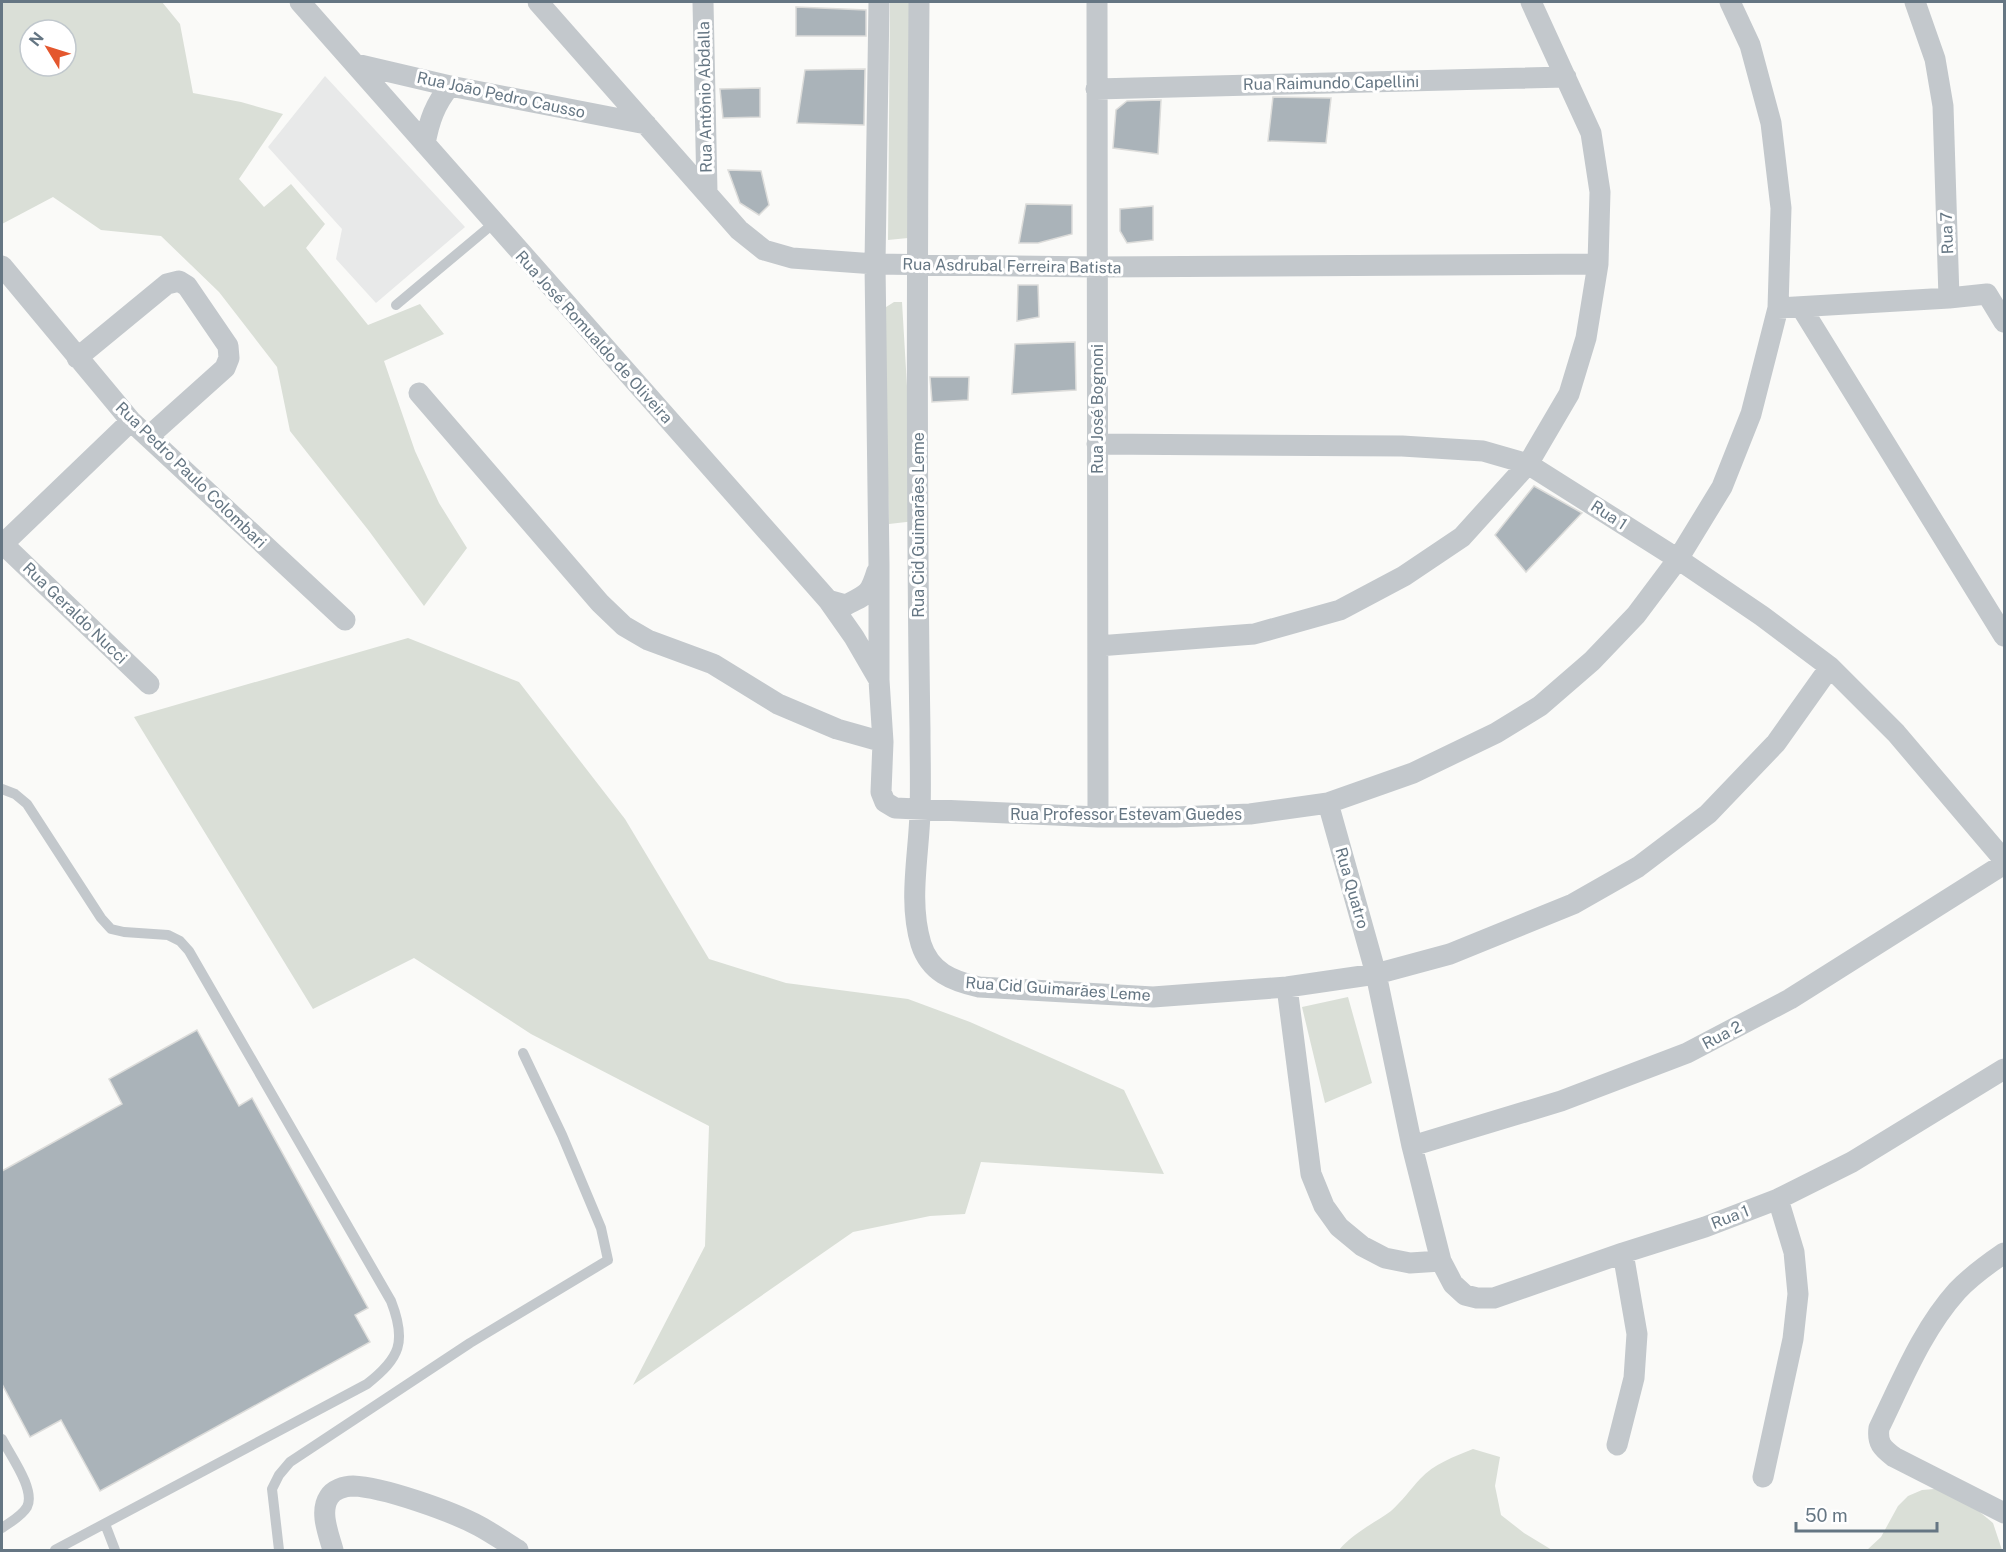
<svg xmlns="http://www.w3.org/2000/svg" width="2006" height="1552" font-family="'Public Sans',sans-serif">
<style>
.built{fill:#e8e9e9}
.green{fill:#dadfd7;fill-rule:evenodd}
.building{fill:#aab3b9;stroke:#dcdcda;stroke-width:1.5}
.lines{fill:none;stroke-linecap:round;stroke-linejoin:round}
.lane{stroke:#c3c8cc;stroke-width:10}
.street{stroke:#c3c8cc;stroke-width:21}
.labels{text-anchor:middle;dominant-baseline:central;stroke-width:6;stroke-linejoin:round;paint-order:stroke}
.street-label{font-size:16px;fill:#657683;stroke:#fff}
</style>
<rect width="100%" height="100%" fill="#fafaf8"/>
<path class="built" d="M 325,76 L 465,227 L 376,303 L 336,259 L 342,229 L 268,147 Z"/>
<path class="green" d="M 4,2 L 162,2 L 180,24 L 193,93 L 241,102 L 283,114 L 239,179 L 264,207 L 291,184 L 325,224 L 306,248 L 368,325 L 420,304 L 444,334 L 384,361 L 415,451 L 439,503 L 467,548 L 424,606 L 369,531 L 290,431 L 277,367 L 219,292 L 161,236 L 101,230 L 53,197 L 2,224 L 2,3 ZM 30,30 L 66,30 L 66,66 L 30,66 Z
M 890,2 L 909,2 L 908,238 L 888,240 Z
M 894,302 L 902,302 L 915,521 L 889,524 L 883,309 Z
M 408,638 L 519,682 L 625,819 L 709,959 L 786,983 L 908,999 L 970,1022 L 1124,1090 L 1164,1174 L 981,1162 L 965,1214 L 930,1216 L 853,1232 L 633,1385 L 705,1246 L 709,1126 L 531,1034 L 414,958 L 313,1009 L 134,717 Z
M 1348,997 L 1372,1083 L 1325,1103 L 1302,1007 Z
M 1473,1449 L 1500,1457 L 1495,1486 L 1501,1515 L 1524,1533 L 1552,1550 L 1339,1550 C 1353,1533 1373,1524 1391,1511 C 1402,1501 1410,1490 1420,1479 C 1434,1464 1453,1457 1473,1449 Z
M 1946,1488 L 1957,1493 L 1993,1523 L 2002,1550 L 1867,1550 L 1881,1537 L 1898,1506 L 1908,1496 L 1922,1490 Z"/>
<path class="building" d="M 796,7 L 866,10 L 866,36 L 796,36 Z
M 865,69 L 864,125 L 797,123 L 805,70 Z
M 760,88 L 760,117 L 723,118 L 720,89 Z
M 1273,97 L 1331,98 L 1326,143 L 1268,141 Z
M 1161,100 L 1158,154 L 1113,148 L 1116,110 L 1127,101 Z
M 728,170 L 761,171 L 769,205 L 759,215 L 740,203 Z
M 1026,204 L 1072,205 L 1072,234 L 1038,243 L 1019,243 Z
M 1153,206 L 1153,240 L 1127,243 L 1120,231 L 1120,209 Z
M 1018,285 L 1038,285 L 1039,317 L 1017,321 Z
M 1075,342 L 1076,390 L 1012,394 L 1015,344 Z
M 930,377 L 969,377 L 968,400 L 932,402 Z
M 1534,486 L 1582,513 L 1526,572 L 1495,535 Z
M 197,1030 L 239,1106 L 252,1098 L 368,1308 L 355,1315 L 370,1342 L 100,1491 L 61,1420 L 30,1437 L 2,1384 L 2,1171 L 122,1104 L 109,1079 Z"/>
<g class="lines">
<path class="lane" d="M 396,305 L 494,223
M 2,789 L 15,794 L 27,804 L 101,918 L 111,929 L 124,932 L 168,935 L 180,941 L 189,951 L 391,1301 C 407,1342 400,1358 367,1384 L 55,1550
M 2,1439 C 10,1455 36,1490 27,1507 C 21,1517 10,1522 2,1528
M 105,1524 L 115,1550
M 279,1550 L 272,1489 L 279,1475 L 290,1462 L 470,1343 L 608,1260 L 601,1228 L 562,1135 L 523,1053"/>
<path class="street" d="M 300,2 L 828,600 L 854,637 L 879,680
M 538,2 L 739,230 L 764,250 L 792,258 L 875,264 L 1097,267 L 1598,264
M 703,2 L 707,192
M 879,2 L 875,264 L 879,565 L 879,680 L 883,742 L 881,792 L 885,802 L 895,808 L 1098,817 L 1176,817 L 1250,814 L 1328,803 L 1413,773 L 1496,733 L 1540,706 L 1592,661 L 1636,615 L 1678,559 L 1722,487 L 1751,414 L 1778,308 L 1781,208 L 1771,123 L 1750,45 L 1730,2
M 919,2 C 917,244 916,487 920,730 C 920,757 921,784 920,812 C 919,855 908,901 921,944 C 930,972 952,981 979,987 L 1153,997 L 1287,987 L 1376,974 L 1450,954 L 1573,904 L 1638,867 L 1708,814 L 1776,743 L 1830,667
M 1097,2 L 1098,817
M 356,64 L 450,86 L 646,124
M 1096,89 L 1566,77
M 425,144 C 429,121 435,104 450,86
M 2,266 L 131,421 L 345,620
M 1949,298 L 1987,294 L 2004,322
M 1801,307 L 2004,636
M 1778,308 L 1949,298 L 1943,106 L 1935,59 L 1915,2
M 77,358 L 167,284 L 179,281 L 187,286 L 228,346 L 229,358 L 225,368 L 148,437
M 419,393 L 600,603 L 624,626 L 648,640 L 713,664 L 778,704 L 837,729 L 883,742
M 1097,444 L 1402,446 L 1483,451 L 1528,464 L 1678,559 L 1762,616 L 1830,667 L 1896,733 L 2004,860
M 2,543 L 149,684
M 2,545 L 131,421
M 828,600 L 846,605 C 868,594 870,594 877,571
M 1098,646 L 1254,634 L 1340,610 L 1404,576 L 1462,537 L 1528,464 L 1569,394 L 1586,338 L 1598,264 L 1600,192 L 1591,133 L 1531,2
M 1328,803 L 1376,974 L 1412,1146 L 1441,1261 L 1453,1284 L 1465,1295 L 1477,1298 L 1494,1298 L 1623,1253 L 1705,1227 L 1778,1199 L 1852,1162 L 2004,1069
M 1287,987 L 1311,1174 L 1324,1206 L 1339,1227 L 1362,1246 L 1385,1258 L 1410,1263 L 1441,1261
M 1412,1146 L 1561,1101 L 1687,1053 L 1790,999 L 2004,864
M 2004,1253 C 1988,1264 1971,1276 1957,1291 C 1922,1330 1902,1381 1879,1428 C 1877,1443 1882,1448 1894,1457 L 2004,1513
M 1617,1445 L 1634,1378 L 1637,1334 L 1623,1253
M 1763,1477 L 1793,1339 L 1798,1294 L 1794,1252 L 1778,1199
M 333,1550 C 329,1535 319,1512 329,1497 C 333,1490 344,1486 353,1486 C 383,1487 451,1511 479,1526 C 492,1533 505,1542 518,1550"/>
</g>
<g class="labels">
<g class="street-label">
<text transform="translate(1331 83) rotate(-1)">Rua Raimundo Capellini</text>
<text transform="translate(501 95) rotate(12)">Rua João Pedro Causso</text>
<text transform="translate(705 97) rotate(-91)">Rua Antônio Abdalla</text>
<text transform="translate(1947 233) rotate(-92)">Rua 7</text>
<text transform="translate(1012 266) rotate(1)">Rua Asdrubal Ferreira Batista</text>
<text transform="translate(594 337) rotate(48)">Rua José Romualdo de Oliveira</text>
<text transform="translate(1097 409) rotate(-90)">Rua José Bognoni</text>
<text transform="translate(191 475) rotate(44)">Rua Pedro Paulo Colombari</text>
<text transform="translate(1609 515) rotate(33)">Rua 1</text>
<text transform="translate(918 525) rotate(-90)">Rua Cid Guimarães Leme</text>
<text transform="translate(75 613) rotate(44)">Rua Geraldo Nucci</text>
<text x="1126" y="814">Rua Professor Estevam Guedes</text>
<text transform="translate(1352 888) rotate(74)">Rua Quatro</text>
<text transform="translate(1058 989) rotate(4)">Rua Cid Guimarães Leme</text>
<text transform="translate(1722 1035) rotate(-28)">Rua 2</text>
<text transform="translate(1730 1217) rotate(-21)">Rua 1</text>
</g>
</g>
<rect width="2006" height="1552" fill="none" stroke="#657683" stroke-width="6"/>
<g transform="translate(48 48) rotate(308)"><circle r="28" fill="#ffffff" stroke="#c1c8cd" stroke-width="1.5"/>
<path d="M0-4.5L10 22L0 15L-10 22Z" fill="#e4572e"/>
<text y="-9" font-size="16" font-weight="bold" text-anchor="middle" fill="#657683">N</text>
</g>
<path d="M1796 1522v9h141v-9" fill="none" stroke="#657683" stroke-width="3"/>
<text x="1805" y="1522" font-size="18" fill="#657683" stroke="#ffffff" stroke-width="4.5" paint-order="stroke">50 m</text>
</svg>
